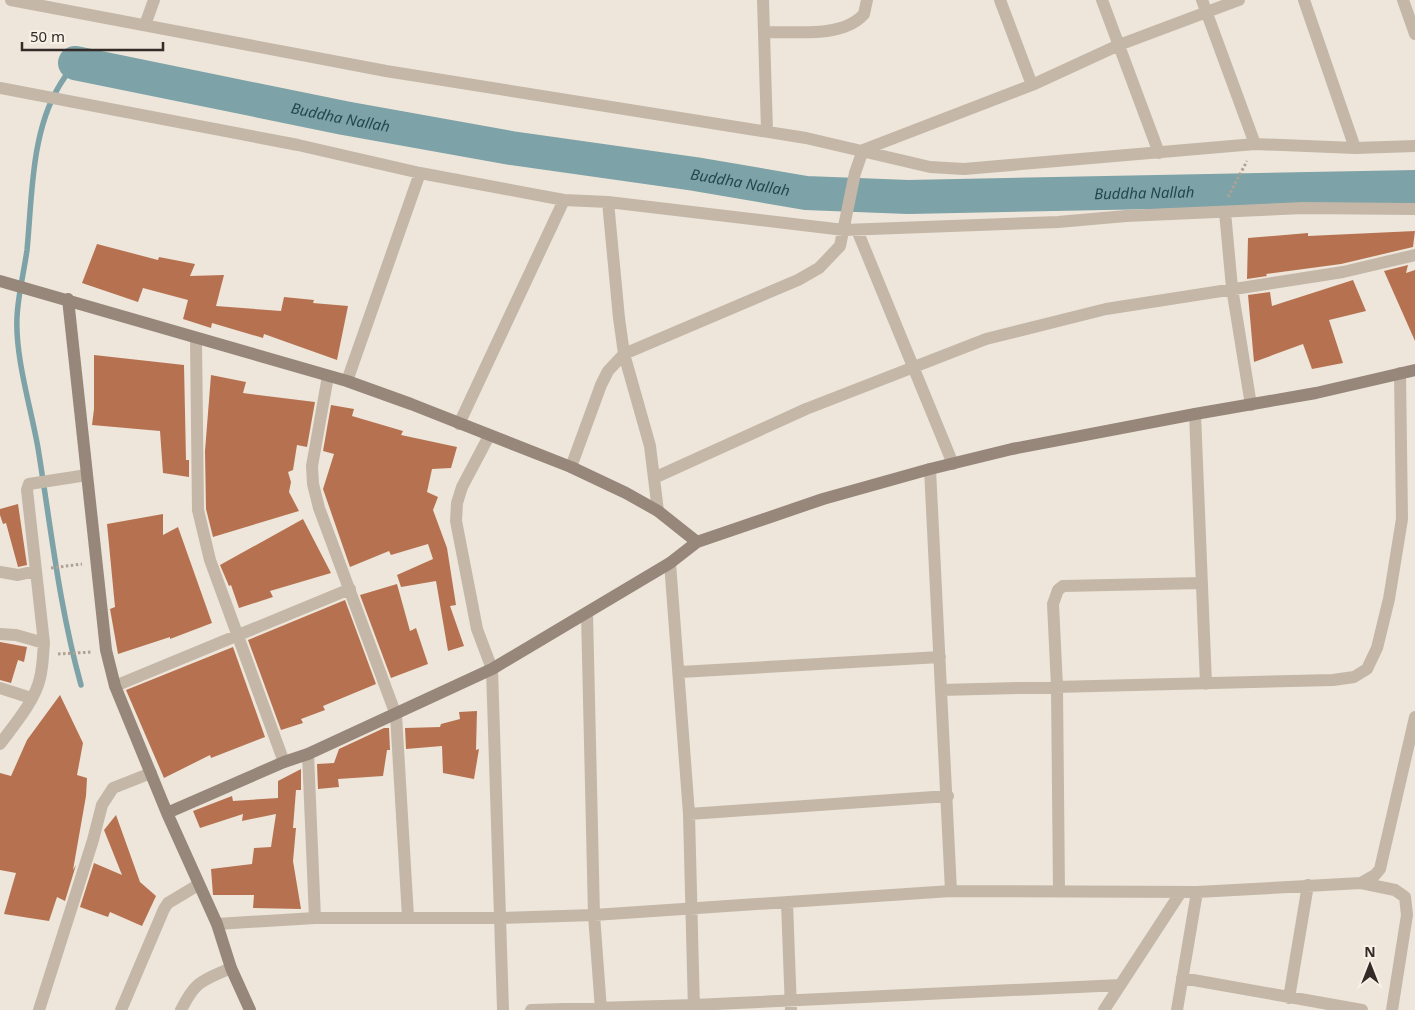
<svg xmlns="http://www.w3.org/2000/svg" width="1415" height="1010" font-family="'Noto Sans',sans-serif">
<style>
.lines{fill:none;stroke-linecap:round;stroke-linejoin:round}
.stream{stroke:#7da2a7;stroke-width:5.5}
.river{stroke:#7da2a7;stroke-width:34}
.building{fill:#b67250}
.path{stroke:#afa193;stroke-width:3;stroke-dasharray:2.5 2.5;stroke-linecap:butt}
.street{stroke:#c4b7a8;stroke-width:12}
.secondary{stroke:#97877a;stroke-width:12}
.labels{text-anchor:middle;dominant-baseline:central;stroke-width:4;stroke-linejoin:round;paint-order:stroke}
.water-label{font-size:15px;font-style:italic;fill:#22474e;stroke:#f6f0e6}
</style>
<rect width="100%" height="100%" fill="#eee6da"/>
<g class="lines">
<path class="stream" d="M 75,63 C 69,71 63,79 58,88 C 31,134 32,199 27,250 C 24,272 18,295 17,317 C 15,357 31,408 38,448 C 51,528 59,606 81,685"/>
<path class="river" id="s1" d="M 75,63 L 344,118 L 511,148 L 695,174 L 806,193 L 908,197 L 1415,187"/>
</g>
<path class="building" d="M 1415,231 L 1413,247 L 1341,264 L 1266,274 L 1267,276 L 1247,279 L 1248,238 L 1308,233 L 1308,236 Z
M 97,244 L 158,260 L 159,257 L 195,264 L 190,276 L 224,275 L 216,306 L 281,311 L 284,297 L 314,300 L 313,303 L 348,306 L 337,360 L 264,334 L 263,338 L 212,323 L 211,328 L 183,319 L 188,300 L 143,288 L 138,302 L 82,283 Z
M 1408,265 L 1406,273 L 1415,270 L 1415,341 L 1384,271 Z
M 1353,280 L 1366,311 L 1329,320 L 1343,363 L 1312,369 L 1303,344 L 1254,362 L 1248,295 L 1270,292 L 1272,306 Z
M 94,355 L 184,365 L 186,460 L 189,460 L 189,477 L 163,473 L 160,431 L 92,425 L 94,409 Z
M 211,375 L 246,382 L 243,393 L 315,402 L 307,447 L 297,445 L 293,470 L 288,472 L 291,482 L 289,492 L 299,511 L 213,537 L 206,509 L 205,451 Z
M 331,405 L 354,409 L 352,416 L 403,431 L 401,435 L 457,447 L 451,468 L 432,469 L 427,492 L 438,497 L 433,510 L 447,548 L 456,605 L 450,606 L 464,646 L 448,651 L 436,581 L 401,587 L 397,575 L 433,559 L 428,544 L 391,555 L 389,551 L 350,567 L 323,489 L 334,454 L 323,451 Z
M 18,504 L 27,565 L 18,567 L 6,523 L 3,524 L 0,515 L 0,509 Z
M 163,514 L 163,535 L 178,527 L 212,623 L 170,639 L 170,637 L 118,654 L 110,609 L 115,607 L 107,524 Z
M 303,519 L 331,573 L 270,591 L 273,597 L 239,608 L 231,585 L 229,586 L 220,565 Z
M 397,584 L 410,631 L 416,628 L 428,664 L 391,678 L 360,595 Z
M 345,600 L 376,684 L 323,706 L 325,710 L 301,719 L 303,723 L 281,730 L 248,640 Z
M 0,642 L 27,647 L 24,662 L 18,660 L 11,683 L 0,680 Z
M 233,647 L 265,737 L 211,758 L 210,755 L 164,778 L 126,690 Z
M 60,695 L 83,743 L 77,775 L 87,778 L 86,796 L 73,870 L 76,865 L 65,901 L 57,897 L 49,921 L 4,914 L 16,873 L 0,870 L 0,773 L 11,776 L 27,740 Z
M 477,711 L 476,750 L 479,749 L 474,779 L 443,773 L 442,746 L 406,749 L 405,728 L 440,727 L 441,724 L 460,719 L 459,712 Z
M 384,728 L 389,728 L 390,750 L 387,750 L 383,776 L 338,779 L 339,787 L 318,789 L 317,764 L 334,763 L 339,749 Z
M 301,769 L 301,790 L 296,790 L 293,828 L 296,828 L 293,861 L 301,909 L 253,908 L 254,895 L 213,895 L 211,869 L 252,864 L 254,848 L 271,847 L 276,814 L 242,821 L 243,814 L 200,828 L 193,811 L 232,796 L 233,801 L 278,798 L 278,781 Z
M 116,815 L 140,882 L 156,896 L 142,926 L 110,912 L 108,917 L 80,907 L 94,863 L 122,875 L 104,830 Z"/>
<g class="lines">
<path class="path" d="M 1228,197 L 1247,161
M 51,568 L 82,564
M 58,654 L 92,652"/>
<path class="street" d="M 11,0 L 386,71 L 806,138 L 930,167 L 964,169 L 1255,144 L 1355,148 L 1415,146
M 763,0 L 767,131
M 1000,0 L 1032,85
M 1102,0 L 1159,153
M 1202,0 L 1255,144
M 1304,0 L 1355,148
M 1403,0 L 1415,34
M 145,25 L 154,0
M 764,32 C 794,31 842,39 864,14 L 867,0
M 0,88 L 298,145 L 420,173 L 564,200 L 608,202 L 844,230 L 1058,222 L 1126,216 L 1303,208 L 1415,209
M 608,202 L 619,318 L 624,354 L 650,446 L 658,511
M 1225,212 L 1232,288 L 1251,405
M 857,230 L 953,464
M 196,339 L 198,510 L 210,560 L 284,762
M 328,376 L 312,466 L 313,484 L 319,508 L 396,715 L 408,917
M 347,381 L 420,173
M 1195,414 L 1206,684
M 459,424 L 564,200
M 489,436 L 462,487 L 457,503 L 456,521 L 477,629 L 492,669 L 503,1010
M 571,467 L 601,385 L 608,371 L 624,354 L 798,280 L 819,268 L 840,246 L 855,173 L 863,150 L 1032,85 L 1119,45 L 1239,0
M 930,469 L 951,891
M 654,478 L 806,409 L 986,339 L 1106,309 L 1343,272 L 1415,255
M 670,563 L 689,814 L 694,1010
M 0,572 L 18,575 L 36,571
M 587,613 L 594,915 L 601,1010
M 0,634 L 16,635 L 44,643
M 680,672 L 940,657
M 115,686 L 350,589
M 0,688 L 31,698
M 941,690 L 1333,680 L 1354,677 L 1367,669 L 1377,648 L 1389,599 L 1402,519 L 1400,373
M 0,744 C 14,725 35,701 40,678 C 43,666 43,654 44,643 L 27,490 L 29,484 L 87,475
M 308,754 L 315,918
M 689,814 L 948,796
M 1361,883 L 1395,890 L 1405,897 L 1407,915 L 1392,1010
M 1059,891 L 1057,687 L 1053,604 L 1058,590 L 1063,586 L 1202,583
M 787,903 L 791,1010
M 217,924 L 315,918 L 500,918 L 594,915 L 951,891 L 1197,892 L 1361,883 L 1375,875 L 1380,869 L 1415,717
M 1182,978 L 1362,1010
M 1289,998 L 1308,885
M 39,1010 L 93,840 L 102,805 L 113,788 L 151,773
M 121,1010 L 164,909 L 168,903 L 198,885
M 181,1010 C 196,980 202,981 231,968
M 531,1010 L 694,1005 L 1120,985
M 1104,1010 L 1181,892
M 1177,1010 L 1197,892"/>
<path class="secondary" d="M 0,281 L 347,381 L 411,404 L 571,467 L 626,493 L 658,511 L 697,542
M 68,299 L 106,650 L 115,686 L 167,813 L 217,924 L 231,968 L 250,1010
M 167,813 L 284,762 L 308,754 L 492,669 L 670,563 L 697,542 L 823,499 L 930,469 L 1012,449 L 1195,414 L 1316,393 L 1415,370"/>
</g>
<g class="labels">
<g class="water-label">
<text stroke="none"><textPath href="#s1" startOffset="271">Buddha Nallah</textPath></text>
<text stroke="none"><textPath href="#s1" startOffset="676">Buddha Nallah</textPath></text>
<text stroke="none"><textPath href="#s1" startOffset="1081">Buddha Nallah</textPath></text>
</g>
</g>
<g transform="translate(1370 965)" stroke="#f6f0e6" stroke-width="4" paint-order="stroke">
<path d="M0-4L9 19L0 12L-9 19Z" fill="#322b27"/>
<text y="-8" font-size="14" font-weight="bold" text-anchor="middle" fill="#322b27">N</text>
</g>
<path d="M22 42v8h141v-8" fill="none" stroke="#322b27" stroke-width="2.5"/>
<text x="30" y="42" font-size="15" fill="#322b27" stroke="#f6f0e6" stroke-width="4" paint-order="stroke">50 m</text>
</svg>
